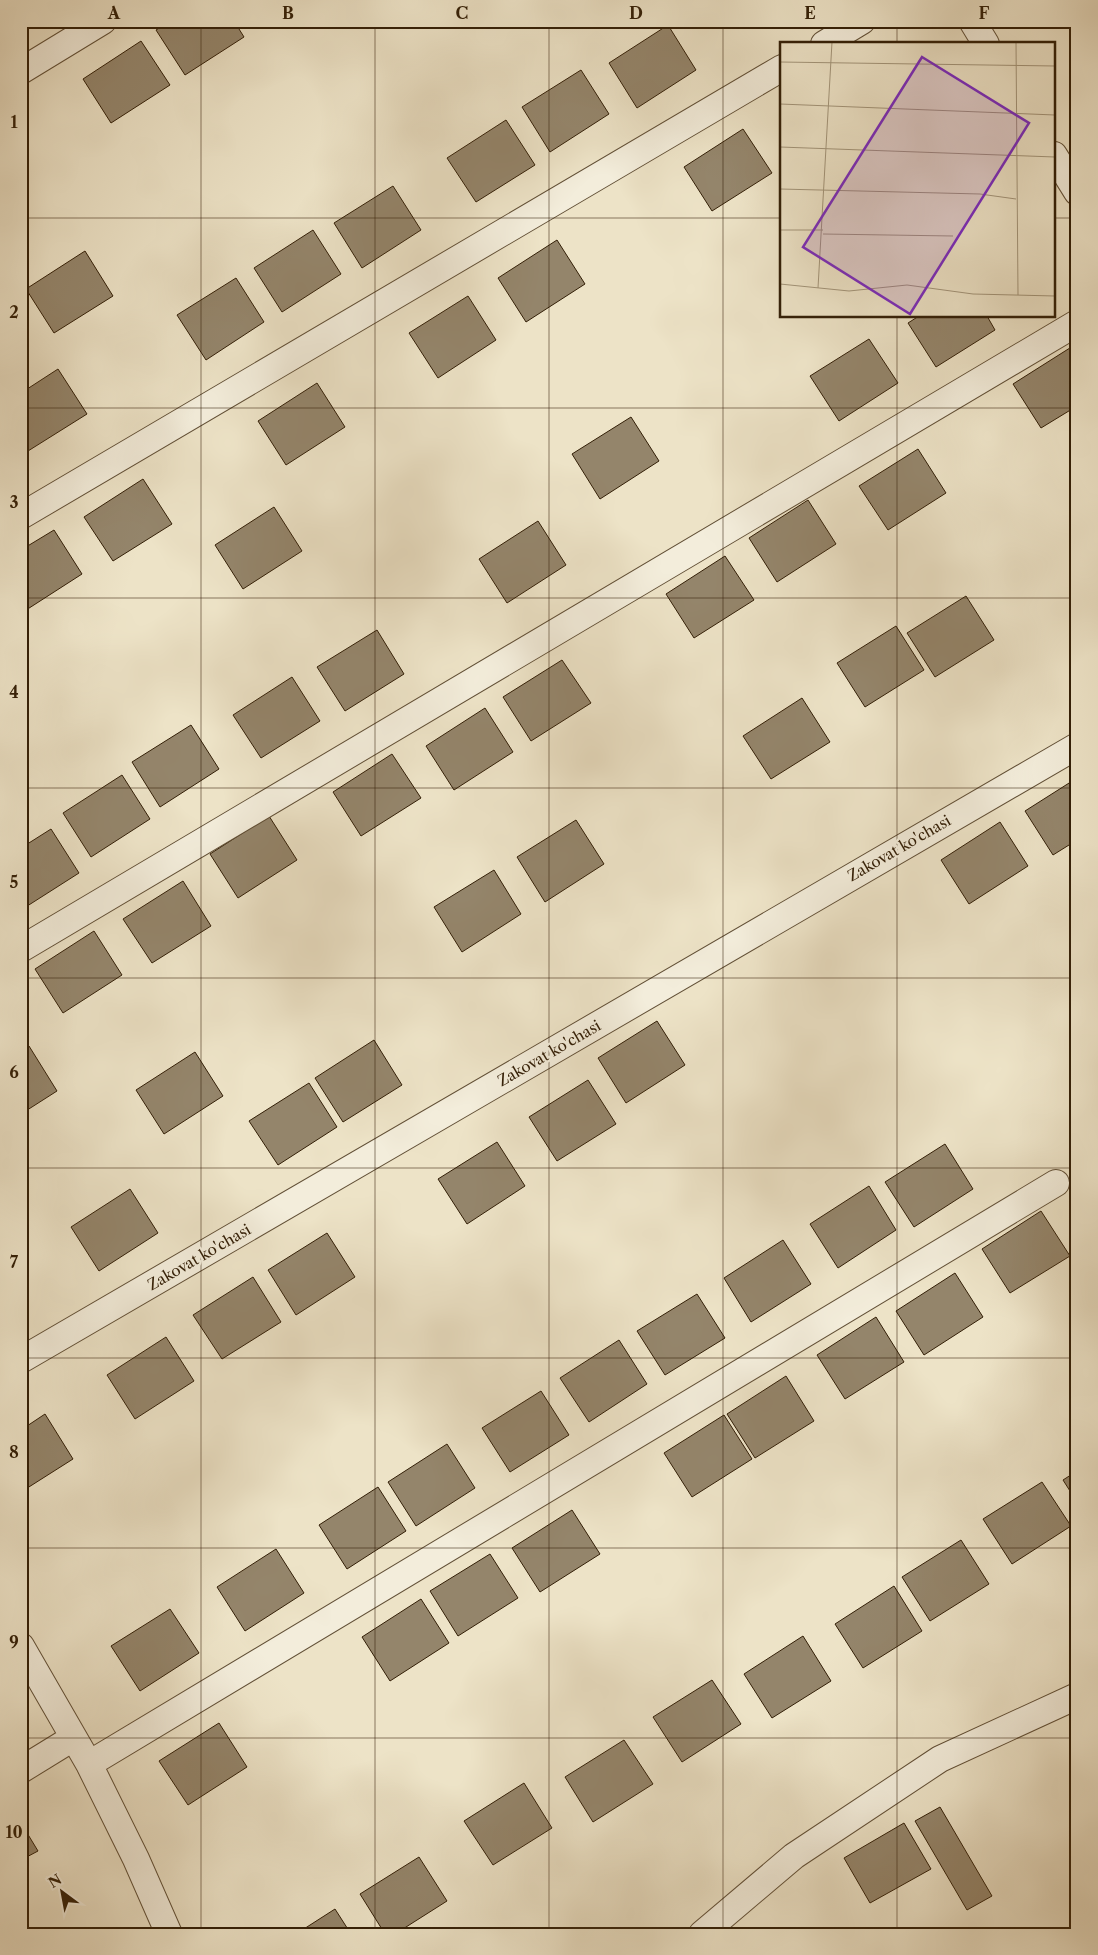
<svg xmlns="http://www.w3.org/2000/svg" width="1098" height="1955" font-family="'Libre Caslon Text',serif">
<style>
.building{fill:#94856b;stroke:#331f07}
.lines{fill:none;stroke-linecap:round;stroke-linejoin:round}
.minor-casing{stroke:#625037;stroke-width:28}
.minor{stroke:#f3eddb;stroke-width:26}
.grid{fill:none;stroke:#331f07;stroke-width:1;stroke-opacity:0.55}
.labels{text-anchor:middle;dominant-baseline:central;stroke-width:4.5;stroke-linejoin:round;paint-order:stroke}
.street-label{font-size:15px;fill:#331f07;stroke:#f3eddb}
.inset-road{fill:none;stroke:#a3957a;stroke-width:1}
.view{fill:#7b2cbf;fill-opacity:0.15;stroke:#7b2cbf;stroke-width:2.5}
.inset-edge{fill:none;stroke:#331f07;stroke-width:2.5}
.neatline{fill:none;stroke:#331f07;stroke-width:2}
.grid-label{font-size:16px;text-anchor:middle;font-weight:bold;fill:#331f07}
</style>
<rect width="100%" height="100%" fill="#ede3c7"/>
<filter id="stains"><feTurbulence type="fractalNoise" baseFrequency=".004" numOctaves="4"/><feColorMatrix values="0 0 0 0 .2 0 0 0 0 .09 0 0 0 0 .02 0 0 0 .5 -.17"/></filter>
<radialGradient id="worn" r=".72"><stop offset=".6" stop-color="#630" stop-opacity="0"/><stop offset="1" stop-color="#630" stop-opacity=".3"/></radialGradient>
<path class="building" d="M 171,21 L 234,21 L 244,37 L 185,75 L 156,30 Z
M 668,25 L 696,70 L 637,108 L 609,63 Z
M 141,41 L 170,85 L 111,123 L 83,79 Z
M 581,70 L 609,114 L 550,152 L 522,107 Z
M 506,120 L 535,165 L 476,202 L 447,158 Z
M 743,129 L 772,173 L 712,211 L 684,167 Z
M 393,186 L 421,230 L 362,268 L 334,223 Z
M 313,230 L 341,274 L 282,312 L 254,268 Z
M 557,240 L 585,284 L 526,322 L 498,278 Z
M 85,251 L 113,296 L 54,333 L 26,289 Z
M 236,278 L 264,322 L 206,360 L 177,315 Z
M 468,296 L 496,340 L 438,378 L 409,333 Z
M 919,316 L 987,316 L 995,330 L 936,367 L 908,323 Z
M 869,339 L 898,383 L 839,421 L 810,376 Z
M 1073,346 L 1077,353 L 1077,406 L 1041,428 L 1013,384 Z
M 58,369 L 87,414 L 28,451 L 21,441 L 21,393 Z
M 317,383 L 345,427 L 286,465 L 258,421 Z
M 631,417 L 659,461 L 600,499 L 572,454 Z
M 918,449 L 946,493 L 888,530 L 859,486 Z
M 143,479 L 172,524 L 113,561 L 84,517 Z
M 808,500 L 836,544 L 777,582 L 749,538 Z
M 274,507 L 302,551 L 243,589 L 215,545 Z
M 538,521 L 566,565 L 507,603 L 479,559 Z
M 54,530 L 82,574 L 23,612 L 21,550 Z
M 725,556 L 754,600 L 694,638 L 666,594 Z
M 966,596 L 994,640 L 935,677 L 907,633 Z
M 896,626 L 924,670 L 865,707 L 837,663 Z
M 377,630 L 404,674 L 345,711 L 317,667 Z
M 562,660 L 591,703 L 531,741 L 503,697 Z
M 292,677 L 320,721 L 261,758 L 233,715 Z
M 802,698 L 830,742 L 771,779 L 743,736 Z
M 485,708 L 513,752 L 454,790 L 426,746 Z
M 191,725 L 219,769 L 160,807 L 132,762 Z
M 392,754 L 421,798 L 361,836 L 333,792 Z
M 122,775 L 150,819 L 91,857 L 63,813 Z
M 1077,778 L 1077,840 L 1053,855 L 1025,811 Z
M 269,816 L 297,860 L 238,898 L 210,854 Z
M 576,820 L 604,864 L 545,902 L 517,857 Z
M 1000,822 L 1028,866 L 969,904 L 941,860 Z
M 51,829 L 79,873 L 21,910 L 21,848 Z
M 494,870 L 521,914 L 462,952 L 434,907 Z
M 183,881 L 211,926 L 152,963 L 123,919 Z
M 94,931 L 122,975 L 63,1013 L 35,969 Z
M 657,1021 L 685,1065 L 626,1103 L 598,1058 Z
M 374,1040 L 402,1085 L 343,1122 L 315,1078 Z
M 29,1046 L 57,1091 L 21,1114 L 21,1051 Z
M 195,1052 L 223,1096 L 164,1134 L 136,1090 Z
M 588,1080 L 616,1124 L 557,1161 L 529,1117 Z
M 309,1083 L 337,1127 L 278,1165 L 249,1121 Z
M 497,1142 L 525,1186 L 467,1224 L 438,1179 Z
M 945,1144 L 973,1189 L 914,1227 L 885,1182 Z
M 869,1186 L 896,1230 L 838,1268 L 810,1224 Z
M 130,1189 L 158,1233 L 99,1271 L 71,1227 Z
M 1041,1211 L 1070,1256 L 1010,1293 L 982,1249 Z
M 327,1233 L 355,1277 L 296,1315 L 268,1270 Z
M 783,1240 L 811,1284 L 751,1322 L 724,1278 Z
M 955,1273 L 983,1317 L 924,1355 L 896,1311 Z
M 253,1277 L 281,1322 L 222,1359 L 193,1315 Z
M 697,1294 L 725,1338 L 665,1375 L 637,1331 Z
M 876,1317 L 904,1362 L 845,1399 L 817,1355 Z
M 166,1337 L 194,1381 L 135,1419 L 107,1375 Z
M 619,1340 L 647,1384 L 589,1422 L 560,1378 Z
M 786,1376 L 814,1421 L 755,1458 L 727,1414 Z
M 541,1391 L 569,1435 L 510,1472 L 482,1428 Z
M 45,1414 L 73,1459 L 21,1492 L 21,1430 Z
M 724,1415 L 752,1459 L 692,1497 L 664,1453 Z
M 447,1444 L 475,1488 L 416,1526 L 388,1482 Z
M 1077,1471 L 1077,1502 L 1063,1480 Z
M 1042,1482 L 1071,1526 L 1012,1564 L 983,1519 Z
M 378,1487 L 406,1531 L 347,1569 L 319,1525 Z
M 572,1510 L 600,1554 L 540,1592 L 512,1548 Z
M 961,1540 L 989,1584 L 930,1621 L 902,1577 Z
M 276,1549 L 304,1593 L 245,1631 L 217,1587 Z
M 490,1554 L 518,1598 L 458,1636 L 430,1591 Z
M 894,1586 L 922,1631 L 863,1668 L 835,1624 Z
M 421,1599 L 449,1643 L 390,1681 L 362,1637 Z
M 170,1609 L 199,1653 L 140,1691 L 111,1646 Z
M 803,1636 L 831,1681 L 772,1718 L 744,1674 Z
M 712,1680 L 741,1724 L 682,1762 L 653,1717 Z
M 219,1723 L 247,1767 L 188,1805 L 159,1761 Z
M 624,1740 L 653,1784 L 593,1822 L 565,1777 Z
M 524,1783 L 552,1828 L 493,1865 L 464,1821 Z
M 940,1807 L 992,1896 L 967,1910 L 915,1821 Z
M 21,1823 L 38,1851 L 21,1860 Z
M 904,1823 L 931,1869 L 870,1903 L 844,1858 Z
M 419,1857 L 447,1901 L 395,1934 L 385,1934 L 360,1894 Z
M 335,1909 L 351,1934 L 296,1934 Z"/>
<g class="lines">
<defs>
<path id="minor" d="M 972,21 L 986,44
M 824,44 L 862,21
M 21,71 L 103,21
M 1054,155 L 1077,192
M 21,516 L 782,68
M 21,949 L 1077,323
M 21,1360 L 1077,746
M 21,1646 L 89,1764 L 136,1859 L 169,1934
M 89,1764 L 1056,1183
M 21,1770 L 73,1738
M 702,1934 L 794,1856 L 940,1759 L 1077,1696"/>
</defs>
<use href="#minor" class="minor-casing"/>
<use href="#minor" class="minor"/>
</g>
<path class="grid" d="M 201,21 L 201,1934M 375,21 L 375,1934M 549,21 L 549,1934M 723,21 L 723,1934M 897,21 L 897,44M 21,218 L 782,218M 1054,218 L 1077,218M 897,316 L 897,1934M 21,408 L 1077,408M 21,598 L 1077,598M 21,788 L 1077,788M 21,978 L 1077,978M 21,1168 L 1077,1168M 21,1358 L 1077,1358M 21,1548 L 1077,1548M 21,1738 L 1077,1738"/>
<g class="labels">
<g class="street-label">
<text transform="translate(899 848) rotate(-30)">Zakovat ko'chasi</text>
<text transform="translate(549 1053) rotate(-30)">Zakovat ko'chasi</text>
<text transform="translate(199 1257) rotate(-30)">Zakovat ko'chasi</text>
</g>
</g>
<g transform="translate(780 42)">
<rect width="275" height="275" fill="#ede3c7"/>
<path class="inset-road" d="M 236,0 L 238,253M 0,20 L 275,24M 0,62 L 275,73M 0,105 L 275,115M 0,147 L 200,152 L 236,157M 0,188 L 43,188M 43,192 L 173,194M 0,242 L 69,249 L 127,243 L 193,252 L 275,254M 38,246 L 52,0"/>
<path class="view" d="M 142,15 L 249,81 L 130,272 L 23,205 Z"/>
<rect width="275" height="275" class="inset-edge"/>
</g>
<rect width="1098" height="1955" fill="none" stroke="#ede3c7" stroke-width="55"/>
<g transform="translate(62 1892) rotate(328)" stroke="#f3eddb" stroke-width="4" paint-order="stroke">
<path d="M0-4L9 19L0 12L-9 19Z" fill="#331f07"/>
<text y="-8" font-size="14" font-weight="bold" text-anchor="middle" fill="#331f07">N</text>
</g>
<rect x="28" y="28" width="1042" height="1900" class="neatline"/>
<g class="grid-label">
<text x="114" y="19">A</text>
<text x="288" y="19">B</text>
<text x="462" y="19">C</text>
<text x="636" y="19">D</text>
<text x="810" y="19">E</text>
<text x="984" y="19">F</text>
<text x="14" y="128">1</text>
<text x="14" y="318">2</text>
<text x="14" y="508">3</text>
<text x="14" y="698">4</text>
<text x="14" y="888">5</text>
<text x="14" y="1078">6</text>
<text x="14" y="1268">7</text>
<text x="14" y="1458">8</text>
<text x="14" y="1648">9</text>
<text x="14" y="1838">10</text>
</g>
<rect width="100%" height="100%" filter="url(#stains)"/>
<rect width="100%" height="100%" fill="url(#worn)"/>
</svg>
